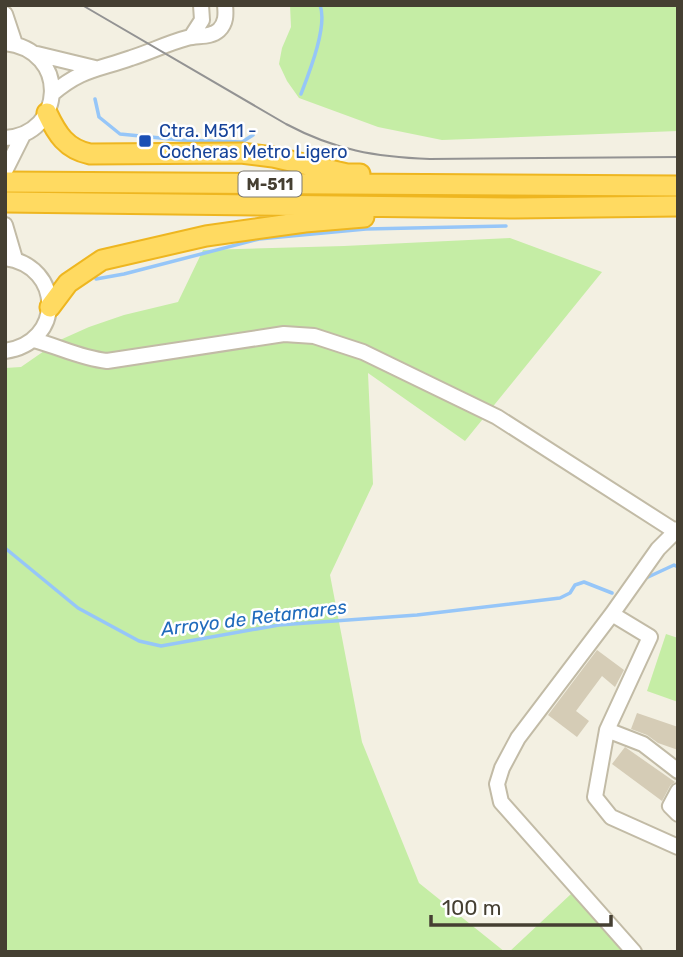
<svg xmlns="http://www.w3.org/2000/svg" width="683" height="957" font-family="Rubik,sans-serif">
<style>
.green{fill:#c5eda5}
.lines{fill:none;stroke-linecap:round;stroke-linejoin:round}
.stream{stroke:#96c6f8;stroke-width:3.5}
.building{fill:#d5ccb6}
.minor-casing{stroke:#c2bba6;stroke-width:18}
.highway-casing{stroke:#eeb620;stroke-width:23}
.minor{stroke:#fff;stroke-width:14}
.highway{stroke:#ffda61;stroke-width:19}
.tram{stroke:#939393;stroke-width:2}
.transit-dot{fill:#1a4fb4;stroke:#fff;stroke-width:2.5}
.labels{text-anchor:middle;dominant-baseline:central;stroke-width:5;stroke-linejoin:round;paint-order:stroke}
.shield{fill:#fff;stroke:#7d7970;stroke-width:2}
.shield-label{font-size:16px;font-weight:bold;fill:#453f32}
.transit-label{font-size:18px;fill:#164399;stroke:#fff;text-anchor:start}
.water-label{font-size:19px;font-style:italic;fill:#206bbc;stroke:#fff}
</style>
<rect width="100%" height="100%" fill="#f3f0e2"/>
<path class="green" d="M 290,5 L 678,5 L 678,131 L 442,140 L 378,127 L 299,98 L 287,81 L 279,64 L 282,48 L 291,27 Z
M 510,238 L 602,272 L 465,441 L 368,373 L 373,484 L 330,575 L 362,742 L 419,883 L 505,952 L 5,952 L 5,368 L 21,367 L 60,340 L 89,327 L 124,315 L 178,302 L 203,250 L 344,246 Z
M 666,634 L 678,638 L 678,702 L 647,691 Z
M 571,893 L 623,952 L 509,952 L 571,894 Z"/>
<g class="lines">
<path class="stream" d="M 301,94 C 309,73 328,26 320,5
M 95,99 L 99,117 L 120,134 L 181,140 L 242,142 L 253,135
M 96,279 L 124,274 L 259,239 L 366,229 L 506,226
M 5,548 L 78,608 L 139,641 L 161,646 L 279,625 L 417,615 L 560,598 L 570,593 L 575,585 L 584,582 L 612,593
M 646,578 L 674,565 L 678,567"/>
</g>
<path class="building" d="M 597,650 L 624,670 L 615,687 L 602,676 L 576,711 L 589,721 L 577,737 L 548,715 Z
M 637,713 L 678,727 L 678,750 L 658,743 L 647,735 L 631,729 Z
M 625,747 L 675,782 L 670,786 L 662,801 L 612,764 Z"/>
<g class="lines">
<defs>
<path id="minor" d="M 5,14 L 15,44
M 191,37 L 202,20 L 201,5
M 5,43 C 70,50 65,135 5,138
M 37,54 L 95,68
M 52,94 C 81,69 97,70 131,58 C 150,52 168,43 187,38 C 198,35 210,38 219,30 C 226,23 226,15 225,5
M 5,171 L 23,135
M 5,225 L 15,259
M 5,258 C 64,266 64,343 5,351
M 34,340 C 60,347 80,358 107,361 L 284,334 L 314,336 L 363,352 L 497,417 L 678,533
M 607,730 L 650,637 L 612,614
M 678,771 L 643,744 L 607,730 L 595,797 L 611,817 L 678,847
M 678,791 L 670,806 L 678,814
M 634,952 L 501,802 L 497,784 L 502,768 L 518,738 L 612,614 L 658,549 L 678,529"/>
<path id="highway" d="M 47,113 C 57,134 66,149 90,154 L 241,153 L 273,157 L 347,174 L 360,174
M 5,182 L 678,186
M 5,202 L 515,208 L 678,206
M 50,307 L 68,283 L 102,260 L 206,236 L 305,222 L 364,217"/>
</defs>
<use href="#minor" class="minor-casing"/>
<use href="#highway" class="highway-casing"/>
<use href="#minor" class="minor"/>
<use href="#highway" class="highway"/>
<path class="tram" d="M 82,5 L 286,124 C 335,150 375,157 430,159 L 678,157"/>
</g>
<rect class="transit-dot" x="138" y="134" width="14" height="14" rx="3.5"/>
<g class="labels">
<rect class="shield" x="238.5" y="171.5" width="63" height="25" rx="5"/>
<g class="shield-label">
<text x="270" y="184">M-511</text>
</g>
<g class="transit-label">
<text x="159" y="131">Ctra. M511 -<tspan x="159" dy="21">Cocheras Metro Ligero</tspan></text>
</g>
<g class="water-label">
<text transform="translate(254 618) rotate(-7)">Arroyo de Retamares</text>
</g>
</g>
<rect width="683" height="957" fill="none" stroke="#453f32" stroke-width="14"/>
<path d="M431 915v10h180v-10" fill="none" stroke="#453f32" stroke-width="3.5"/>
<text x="442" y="915" font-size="21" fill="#453f32" stroke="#ffffff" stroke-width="5" paint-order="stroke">100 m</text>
</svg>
